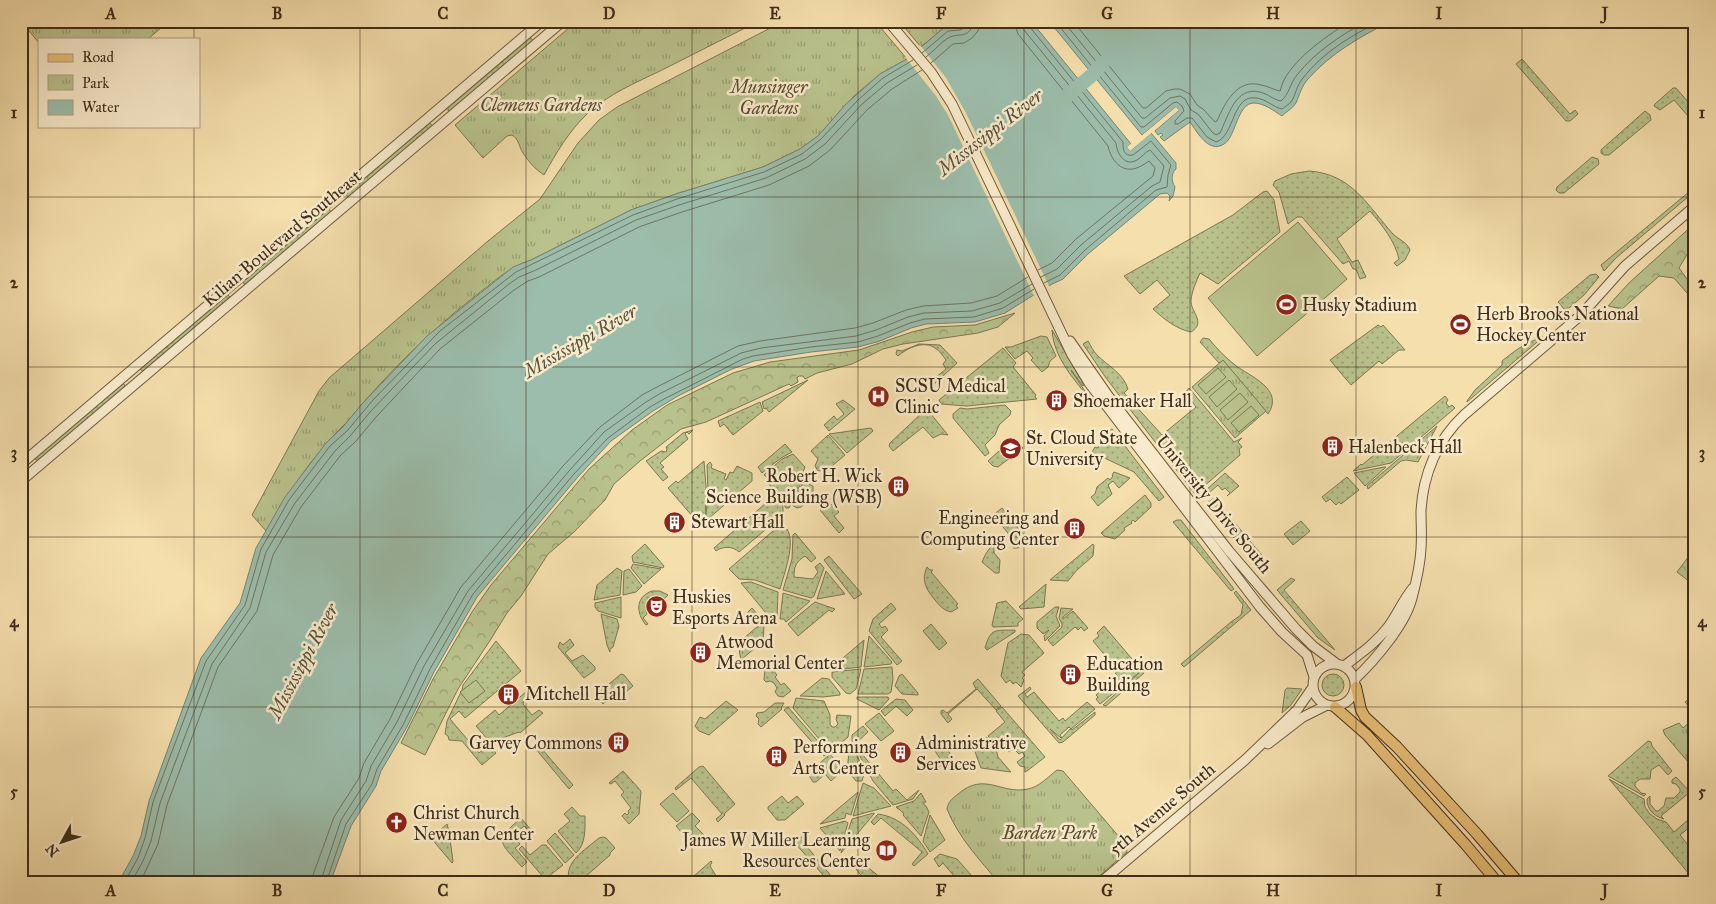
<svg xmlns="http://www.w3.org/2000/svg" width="1716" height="904" font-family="'IM FELL Great Primer',serif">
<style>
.grass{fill:url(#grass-dots);stroke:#7c7752}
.forest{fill:url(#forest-crowns);stroke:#7c7752}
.park{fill:url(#park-tufts);stroke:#7c7752}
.pitch{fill:#b9c28c;stroke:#7c7752}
.water{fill:#9cbdab;stroke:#778371}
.pier{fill:#f5dfad}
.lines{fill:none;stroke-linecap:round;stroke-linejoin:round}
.shore{stroke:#6e7462;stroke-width:1}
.river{stroke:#9cbdab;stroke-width:14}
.minor-casing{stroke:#6c593e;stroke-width:11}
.major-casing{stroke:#3f2c19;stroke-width:12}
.minor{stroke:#f8eaca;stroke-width:9}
.major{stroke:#eac076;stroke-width:10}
.grid{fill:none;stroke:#3f2c19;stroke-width:1;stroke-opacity:0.55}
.labels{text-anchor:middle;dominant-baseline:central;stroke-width:5;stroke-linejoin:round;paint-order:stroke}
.park-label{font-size:18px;font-style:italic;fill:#574a30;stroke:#f8eaca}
.street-label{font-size:18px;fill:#3f2c19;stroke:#f8eaca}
.poi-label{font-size:18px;fill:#3f2c19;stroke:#f8eaca;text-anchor:start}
.water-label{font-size:19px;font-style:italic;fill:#56503e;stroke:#f8eaca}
.neatline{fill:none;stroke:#3f2c19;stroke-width:2}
.grid-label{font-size:16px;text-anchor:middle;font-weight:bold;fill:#3f2c19}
</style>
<defs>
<pattern id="grass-dots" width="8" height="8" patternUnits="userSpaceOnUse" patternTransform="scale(1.25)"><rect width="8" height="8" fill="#b9c28c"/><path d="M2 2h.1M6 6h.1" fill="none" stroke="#989e72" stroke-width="1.8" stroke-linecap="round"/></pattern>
<pattern id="forest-crowns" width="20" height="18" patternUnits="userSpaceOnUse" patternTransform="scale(1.25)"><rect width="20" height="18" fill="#b9c28c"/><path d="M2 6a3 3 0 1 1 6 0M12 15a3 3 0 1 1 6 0" fill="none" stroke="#989e72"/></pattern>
<pattern id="park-tufts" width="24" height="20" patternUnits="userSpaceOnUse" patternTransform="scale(1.25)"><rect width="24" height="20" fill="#b9c28c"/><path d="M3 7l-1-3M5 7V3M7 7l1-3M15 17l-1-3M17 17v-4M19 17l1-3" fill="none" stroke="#989e72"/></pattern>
</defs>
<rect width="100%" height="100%" fill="#f5dfad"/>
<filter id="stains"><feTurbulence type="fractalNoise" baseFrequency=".004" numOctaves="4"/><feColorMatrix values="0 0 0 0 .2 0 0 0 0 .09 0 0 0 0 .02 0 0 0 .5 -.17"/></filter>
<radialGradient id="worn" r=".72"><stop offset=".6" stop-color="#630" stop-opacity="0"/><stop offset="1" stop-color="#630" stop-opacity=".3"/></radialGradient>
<path class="grass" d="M 528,38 L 532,39 L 533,42 L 450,111 L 448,111 L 448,106 Z
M 1522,59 L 1570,114 L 1575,110 L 1578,114 L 1570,121 L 1566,121 L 1516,64 Z
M 1673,88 L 1676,88 L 1695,110 L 1695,124 L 1674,100 L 1660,110 L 1654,106 L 1655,104 Z
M 1645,111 L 1650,115 L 1651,120 L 1609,155 L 1604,155 L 1601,153 L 1601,150 Z
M 428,123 L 431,124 L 432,127 L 349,197 L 347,196 L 346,193 Z
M 1592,157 L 1598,159 L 1599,164 L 1564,193 L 1559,193 L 1556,190 L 1557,187 Z
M 1309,171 C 1352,174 1367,205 1393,234 C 1398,239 1408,243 1410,250 L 1405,260 L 1397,266 L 1394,263 L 1399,259 C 1395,241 1382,225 1370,211 L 1337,239 L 1352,262 L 1358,260 L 1366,277 L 1360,279 L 1356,269 L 1353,269 L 1349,261 L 1343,264 L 1302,217 L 1297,217 L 1288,224 L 1279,192 L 1273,185 L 1275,181 L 1291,174 Z
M 1695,187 L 1695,191 L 1616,258 L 1604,271 L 1601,265 Z
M 1267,191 L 1274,200 L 1280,232 L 1218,284 L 1200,273 C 1196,282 1192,291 1191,300 C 1190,312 1207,322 1191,332 C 1176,329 1164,319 1153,309 L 1170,295 L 1157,280 L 1140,294 L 1124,276 L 1233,215 L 1263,192 Z
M 328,209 L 330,210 L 331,214 L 246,284 L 243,283 L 244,280 Z
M 1596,274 L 1599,277 L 1584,295 L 1568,309 L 1564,309 L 1558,302 L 1590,275 Z
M 227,294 L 230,297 L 229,300 L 144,371 L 141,370 L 140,368 Z
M 1378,325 L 1381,327 L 1383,325 L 1405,350 L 1399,350 L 1382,364 L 1379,361 L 1351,385 L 1330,360 Z
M 1052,330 L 1084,385 L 1083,386 L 1071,370 L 1092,402 C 1075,380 1054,359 1052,330 Z
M 1041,336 L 1047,337 L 1056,356 L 1050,361 L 1048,367 L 1042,372 L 1031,360 L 1033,358 L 1027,351 L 1015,359 L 1005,347 L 1011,347 Z
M 1543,337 L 1467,402 L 1467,401 L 1475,390 L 1502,365 L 1502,361 C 1517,349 1525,343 1543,337 Z
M 1203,338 L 1209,339 C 1217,349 1225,357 1235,365 C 1249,376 1285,389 1268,414 L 1223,361 L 1219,363 L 1200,342 Z
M 1088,341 C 1091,346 1093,351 1097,355 C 1108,366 1123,373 1128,389 L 1124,393 L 1162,435 L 1196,407 L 1185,393 L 1189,388 L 1234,442 L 1242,438 L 1238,442 L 1242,447 L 1239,449 L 1240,455 L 1195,494 L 1106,378 L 1083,344 Z
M 919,344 L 940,345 L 957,363 L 931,387 L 925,379 L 930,382 L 946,369 L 943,364 L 946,360 C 943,356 940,351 935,348 C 924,340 907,348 898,356 L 896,354 L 897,350 L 902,351 Z
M 1003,348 L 1016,363 L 1013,367 L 1036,395 L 1035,397 L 1037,399 L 967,406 L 941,404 L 939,400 Z
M 808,380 L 769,412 L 766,408 L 764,409 L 762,402 Z
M 122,383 L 125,385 L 124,389 L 38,461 L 35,459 L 35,457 Z
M 1445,396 L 1448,400 L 1446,403 L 1449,407 L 1452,405 L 1455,408 L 1391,463 L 1353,471 L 1361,464 L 1362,465 Z
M 843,400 L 855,409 L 829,431 L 824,425 L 834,416 L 837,420 L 844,414 L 836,404 Z
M 760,402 L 763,411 L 733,435 L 724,424 L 720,427 L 718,421 Z
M 1005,405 L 1011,411 L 1010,415 L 999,425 L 995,435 L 985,445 L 989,453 L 985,456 L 953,418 L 953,414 L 960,408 L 967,409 Z
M 924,411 L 927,411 L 930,413 L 948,435 L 941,434 L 933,438 L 923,427 L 893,451 L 889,446 L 890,443 Z
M 1437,426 L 1418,462 L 1406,460 L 1401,461 L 1368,489 L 1367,486 Z
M 871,428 L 873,431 L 847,453 L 829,434 Z
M 1112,429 L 1164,497 L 1159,501 L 1134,472 L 1092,452 L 1095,447 L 1097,448 L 1109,437 L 1110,430 Z
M 693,430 L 689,434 L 687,432 L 685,434 L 688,439 L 660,463 L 664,467 L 661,469 L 668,477 L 663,481 L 646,461 L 661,451 L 666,452 L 667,449 L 666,447 L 683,433 Z
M 828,435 L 845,455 L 826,471 L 824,470 L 818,471 L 815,466 L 818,459 L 811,451 Z
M 785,444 L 792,452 L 781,458 L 762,473 L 758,467 Z
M 1021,446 L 1023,448 L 998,467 L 993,466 L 988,461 L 999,451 L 1010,454 Z
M 793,454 L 805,467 L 801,477 L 767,477 L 764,475 L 782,459 Z
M 704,461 L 706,486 L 705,526 L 702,528 L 700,526 L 702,523 L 701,521 L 702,520 L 698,515 L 694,518 L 668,488 L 676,481 L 678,483 Z
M 710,462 L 712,465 L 711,468 L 726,474 L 724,479 L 726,480 L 730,472 L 733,473 L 737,466 L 752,473 L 752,481 L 708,519 L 706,516 L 708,492 L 707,465 Z
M 1384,467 L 1386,467 L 1365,486 L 1354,473 Z
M 1114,472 L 1130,478 L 1119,488 L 1113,481 L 1108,485 L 1112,494 L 1098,506 L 1091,497 L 1095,494 L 1097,487 L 1108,478 L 1110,480 L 1113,476 L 1112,475 Z
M 1225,473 L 1239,486 L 1227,496 L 1230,493 L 1225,488 L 1222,490 L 1218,485 L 1210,492 L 1209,491 L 1206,492 L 1205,491 Z
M 1347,477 L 1359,490 L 1341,504 L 1339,502 L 1336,505 L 1330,499 L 1326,502 L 1322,497 Z
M 794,479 L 800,480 L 801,483 L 789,508 L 786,508 L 766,480 Z
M 805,482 L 813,486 L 813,497 L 801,507 L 797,508 L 792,505 L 802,484 Z
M 769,489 L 783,507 L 783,515 L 739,552 C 733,546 723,546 716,551 L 714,548 L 773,497 L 768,491 Z
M 1145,495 L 1151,503 L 1151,507 L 1135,522 L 1133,520 L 1131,522 L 1132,523 L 1124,528 L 1125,530 L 1115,539 L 1104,536 L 1101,533 Z
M 1214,498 L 1265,559 L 1260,563 L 1254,562 L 1206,504 Z
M 826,499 L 839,512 L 834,516 L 844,528 L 839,533 L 820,510 L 822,508 L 819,504 Z
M 1002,508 L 1025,536 L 1024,544 L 1018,548 L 1013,548 L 1016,543 L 995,517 L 990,520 L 987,517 L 992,516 Z
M 1177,520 L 1181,520 L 1234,589 L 1231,591 L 1173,522 Z
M 1301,521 L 1310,531 L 1293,545 L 1284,534 Z
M 787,529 C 796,543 784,574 780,589 L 755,580 L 739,579 L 729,569 L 773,531 Z
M 795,533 L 816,558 L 811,562 L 805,556 C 796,562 794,566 794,577 L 813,579 L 818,572 L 815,567 L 820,563 L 824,568 L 814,596 L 811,598 L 783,590 L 792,559 L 793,535 Z
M 645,544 L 664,566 L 663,568 L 633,562 L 632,556 Z
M 994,544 L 994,553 L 1000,560 L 999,573 L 995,573 L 982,562 C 985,555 988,549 994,544 Z
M 1093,544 L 1094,546 L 1093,556 L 1077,570 L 1068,581 L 1050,580 Z
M 829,556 L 862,594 L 854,599 L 824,560 Z
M 633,564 L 661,569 L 644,584 L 631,568 Z
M 927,567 L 930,570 L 933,570 L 931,572 L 958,604 L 956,605 L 958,608 L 951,612 C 943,610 940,606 935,600 C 926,589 921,581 927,567 Z
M 617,568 L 622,571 L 620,595 L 594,600 L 597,585 Z
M 629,569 L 642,586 L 636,592 L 623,595 L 624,571 Z
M 826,571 L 845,594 L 817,599 Z
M 1291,578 L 1295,580 L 1284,590 L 1335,650 L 1318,638 L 1277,590 Z
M 751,582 L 778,592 L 777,619 L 771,619 L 741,583 Z
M 1046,584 L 1044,607 L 1021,609 L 1019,607 Z
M 652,591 L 660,591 L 668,595 L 663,600 L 656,598 C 647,600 644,606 647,614 L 643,618 L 648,624 L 646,625 C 636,613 635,597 652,591 Z
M 1236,591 L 1251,610 L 1184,667 L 1181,664 L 1231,622 L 1241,615 L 1243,605 L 1234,593 Z
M 783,593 L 810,601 L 786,622 L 784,619 L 780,619 Z
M 621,597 L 621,618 L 598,611 L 595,607 L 595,603 Z
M 1006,601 L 1023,619 L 1018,623 L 1018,626 L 993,627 L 992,625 L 997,603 Z
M 815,602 L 835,609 L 832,612 L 829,610 L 798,636 L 788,624 Z
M 891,603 L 896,609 L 879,624 L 882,628 L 885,626 L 888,630 L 881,637 L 902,661 L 897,665 L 869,631 L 873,619 Z
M 1055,607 L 1059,607 L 1056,616 L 1060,626 L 1045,641 L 1044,636 L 1049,630 L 1043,634 L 1037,628 L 1037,622 Z
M 752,608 L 766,624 L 764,626 L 763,641 L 741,660 L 739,649 L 736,645 L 758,626 L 752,617 L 747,613 Z
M 1061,608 L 1073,609 L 1063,617 L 1063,619 L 1073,611 L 1088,628 L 1084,631 L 1081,627 L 1078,630 L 1075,627 L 1053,646 L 1048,640 L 1062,627 L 1062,624 L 1059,618 Z
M 601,614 L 617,619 L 619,626 L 613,647 L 610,649 L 610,652 L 607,645 Z
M 931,624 L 947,643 L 939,650 L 923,631 Z
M 1104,626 L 1144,673 L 1106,706 L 1103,705 L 1140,672 L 1100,704 L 1096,699 L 1098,697 L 1096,695 L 1118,676 L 1115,673 L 1118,671 L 1093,641 L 1099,636 L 1097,633 Z
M 1015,630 L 1015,632 L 987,650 L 985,648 C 991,627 995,631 1015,630 Z
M 1021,634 L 1029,635 L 1044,653 L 1022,672 L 1025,675 L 1022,678 L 1024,680 L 1021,687 L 1016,682 L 1013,684 L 1010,680 L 1006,683 L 1001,676 L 1008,643 Z
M 869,636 L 892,662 L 891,664 L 864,667 Z
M 570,639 L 574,645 L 565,653 L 572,661 L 583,655 L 595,667 L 595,670 L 584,678 L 558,647 L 560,642 L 563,645 Z
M 864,640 L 861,667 L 834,670 L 830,669 Z
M 496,641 L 521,671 L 465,718 L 459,711 L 450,719 L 479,753 L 489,745 L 496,753 L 482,765 L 462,741 L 449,740 L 448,736 L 445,734 L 447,721 L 462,690 L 463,685 Z
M 769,665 L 777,675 L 775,677 L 781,685 L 784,683 L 791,691 L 783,697 L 778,696 L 775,692 L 777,688 L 774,683 L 770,681 L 766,682 L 764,680 L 765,669 Z
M 892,667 L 893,679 L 891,692 L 888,694 L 858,694 L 864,669 Z
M 861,669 L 856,689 L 850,694 L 846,693 L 832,677 L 832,672 Z
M1322 685a11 11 0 1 1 22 0a11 11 0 1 1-22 0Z
M 621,674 L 624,675 L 633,686 L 620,697 L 616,693 L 603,704 L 596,695 Z
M 902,674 L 918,693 L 918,695 L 902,694 L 895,686 L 899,676 Z
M 822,678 L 829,679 L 840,693 L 840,695 L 823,697 L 800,696 Z
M 978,679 L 1001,706 L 996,710 L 977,689 L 948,714 L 952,719 L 948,723 L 941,714 L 941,711 L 943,710 L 947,713 L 976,689 L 973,683 Z
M 1030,687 L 1031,689 L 1025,694 L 1027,697 L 1034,692 L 1059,721 L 1063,718 L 1065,721 L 1087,702 L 1095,709 L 1071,729 L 1069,727 L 1060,735 L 1062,738 L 1061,738 L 1050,729 L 1060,740 L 1070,729 L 1072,730 L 1095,712 L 1095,715 L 1063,742 L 1059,743 L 1018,696 Z
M 1287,688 L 1302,689 L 1291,705 L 1282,713 L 1285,690 Z
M 527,691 L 529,694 L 524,699 L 523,704 L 532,715 L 539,710 L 543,713 L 520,733 L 519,732 L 497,740 L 488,740 L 476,726 L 495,710 L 499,715 Z
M 857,697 L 888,697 L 889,699 L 879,710 L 857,699 Z
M 796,698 L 824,701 L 830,715 L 830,724 L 832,727 L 835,727 L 838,724 L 836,719 L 837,715 L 851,716 L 848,737 L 830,752 L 793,708 Z
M 896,699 L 905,700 L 913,710 L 907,716 L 896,706 L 885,716 L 881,711 Z
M 726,701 L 738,710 L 709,735 L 699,731 L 695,726 L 700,717 L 705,719 Z
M 775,703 L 784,703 L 781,708 L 782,709 L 761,727 L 758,724 L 759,719 L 756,716 L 757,713 L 764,712 Z
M 788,707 L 828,753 L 824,756 L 784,710 Z
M 1002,707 L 1045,757 L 1027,771 L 1025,772 L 1025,767 L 1020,766 L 1017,762 L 1025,756 L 1022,752 L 1019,754 L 1014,749 L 1009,752 L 1002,744 L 1004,742 L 1000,737 L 994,741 L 998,747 L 1001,746 L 998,748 L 988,736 L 1005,722 L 996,711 Z
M 879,713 L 894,731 L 881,741 L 865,724 Z
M 863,726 L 868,732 L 857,742 L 864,752 L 862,754 L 893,791 L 896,789 L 907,800 L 919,790 L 913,799 L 893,805 L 873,781 L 852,741 L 852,735 Z
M 987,737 L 996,749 L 998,757 L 1011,772 L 981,768 L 974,749 Z
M 543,741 L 546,745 L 541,748 L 573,785 L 569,789 L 535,748 Z
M 1648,741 L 1651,742 L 1652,746 L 1672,771 L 1668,775 L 1659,765 L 1651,770 L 1650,779 L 1640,779 L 1635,783 L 1635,786 L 1641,793 L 1646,794 L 1644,796 L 1608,776 Z
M 941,742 L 950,753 L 949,759 L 936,769 L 923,767 L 921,765 L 922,763 L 924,765 L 931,765 L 933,766 L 941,760 L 933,748 Z
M 850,744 L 865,770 L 862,781 L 856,781 L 847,770 Z
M 830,754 L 843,770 L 831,781 L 825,774 L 816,782 L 813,782 L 808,774 Z
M 703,766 L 735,804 L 724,814 L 725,815 L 718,822 L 716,819 L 722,814 L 691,778 L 676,790 L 675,788 L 699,767 Z
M 623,771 L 641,791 L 639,814 L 629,824 L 622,816 L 625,813 L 627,815 L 629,813 L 628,811 L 631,808 L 621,795 L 624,792 L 615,781 L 611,784 L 609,783 Z
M 1676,777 L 1690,792 L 1661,816 L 1664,819 C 1654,816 1647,810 1647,799 L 1650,796 L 1650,804 L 1656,811 L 1658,811 L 1664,806 L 1666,798 L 1674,798 L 1680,792 L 1680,789 L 1676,784 L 1672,783 L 1672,780 Z
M 1609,779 L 1644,799 L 1645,807 L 1650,814 L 1657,819 L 1666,822 L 1674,832 L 1695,814 L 1695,823 L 1680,835 L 1692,850 L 1695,849 L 1695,881 Z
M 863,783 L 874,788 L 891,806 L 853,816 Z
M 858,792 L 851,815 L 846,813 L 845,818 L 820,824 Z
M 921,793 L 926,802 L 924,802 L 924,805 L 926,806 L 929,812 L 921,836 L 903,815 L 904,814 L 899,809 L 898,809 L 896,807 L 914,801 Z
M 782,796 L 788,803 L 797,796 L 804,804 L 785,820 L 777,820 L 768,809 L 768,807 Z
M 572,807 L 580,816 L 585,816 C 585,829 586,844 576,853 L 558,831 L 570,821 L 564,814 Z
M 874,813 L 874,814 L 841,853 L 852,819 Z
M 878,814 C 901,817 917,835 928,854 L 914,866 L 912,864 L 922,852 L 881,818 L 874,825 L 871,822 Z
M 930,815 L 945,840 L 930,852 L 923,841 Z
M 521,818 L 532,831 L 533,835 L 524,826 L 513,836 L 520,844 L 515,848 L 527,862 L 522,867 C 500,842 493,842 521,818 Z
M 845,821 L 848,823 L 840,851 L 820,828 Z
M 447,824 L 449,831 L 453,862 L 452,863 L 431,838 Z
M 555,833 L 574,855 L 565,863 L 547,841 Z
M 804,835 L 805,838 L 803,842 L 837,883 L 830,883 L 795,843 Z
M 603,837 L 606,838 L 615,848 L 610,853 L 610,855 L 578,883 L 569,883 C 564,861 584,851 599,838 Z
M 542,845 L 546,845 L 563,865 L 545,879 L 519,849 L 522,846 L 530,855 Z
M 940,854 L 957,859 L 978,883 L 960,883 L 943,863 L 939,867 L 934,859 Z
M 859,860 L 887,883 L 867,883 L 853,865 Z
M 711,861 L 712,862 L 710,866 L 718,879 L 713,883 L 686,883 Z"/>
<path class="forest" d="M 1695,223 L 1695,241 L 1679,268 L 1695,290 L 1695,298 L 1693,300 L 1674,278 L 1659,276 L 1622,309 L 1608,306 L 1629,283 Z
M 1015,313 L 998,327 L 978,333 L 903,344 L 883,349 L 852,364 L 817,373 L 805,379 L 803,376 L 799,376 L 797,378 L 798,382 L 791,386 L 789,384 L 706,422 L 681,429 L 640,461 L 614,484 L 605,500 L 574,532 L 548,554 L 521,596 L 507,613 L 491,639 L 458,689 L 425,755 L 401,743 L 433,679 L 472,612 L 491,585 L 589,469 L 632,430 L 667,405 L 733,373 L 770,362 L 859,350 L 912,332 L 933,327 L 975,325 Z
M 1695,548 L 1695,586 L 1677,572 Z"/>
<path class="park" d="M 21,21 L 169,21 L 148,39 L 39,39 L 39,43 Z
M 577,21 L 759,21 C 726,38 693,54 660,71 C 635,83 609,94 588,113 C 569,131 556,153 544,175 C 535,169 529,162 523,153 C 519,147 519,139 512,135 L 507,136 L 483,158 L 455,125 Z
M 784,21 L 875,21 L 907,59 L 880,74 L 854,96 L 818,136 L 800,149 L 763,167 L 676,194 L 631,210 L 531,260 C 509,267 492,283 474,297 C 429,332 388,373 352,416 C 344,426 334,434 326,444 C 303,470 284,501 266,531 L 252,515 L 319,391 L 329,378 L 488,241 L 540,199 L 578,143 L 599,120 L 617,107 Z
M 899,21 L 963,21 L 959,25 L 946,26 L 921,47 Z
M 1223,360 L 1266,411 L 1235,438 L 1192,387 Z
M 1695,694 L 1695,770 L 1665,735 L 1663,730 L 1679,723 L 1683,728 L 1693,719 L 1688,711 L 1690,708 L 1685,702 Z
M 1057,770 L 1063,771 L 1126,845 L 1127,852 L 1091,883 L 999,883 C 980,860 958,837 947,809 C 948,802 952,799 958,794 C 985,771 1001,795 1028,789 C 1039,787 1048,777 1057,770 Z"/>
<path class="pitch" d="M 1298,222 L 1347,279 L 1257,356 L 1208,298 Z
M 1218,368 L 1226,377 L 1206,394 L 1198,385 Z
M 1229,380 L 1237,389 L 1217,407 L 1209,397 Z
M 1240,393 L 1248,402 L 1228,420 L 1220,410 Z
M 1251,406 L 1259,415 L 1239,432 L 1231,423 Z
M 476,680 L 485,691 L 469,703 L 460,692 Z
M 673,793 L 689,811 L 677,822 L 660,804 Z
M 692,813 L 700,821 L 695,826 L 704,835 L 692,845 L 676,826 Z"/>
<path class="water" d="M 963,21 L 1031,21 L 1131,144 L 1127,147 L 1130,151 L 1151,133 L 1176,163 L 1176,169 C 1171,173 1171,181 1175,187 L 1173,196 L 1169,201 L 1170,196 L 1167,193 L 1160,194 L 1088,254 L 1063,279 L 1048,286 L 1005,313 L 975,322 L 926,324 L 911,328 L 880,341 L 858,347 L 811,352 L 754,361 L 732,369 L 678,396 L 653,411 L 611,441 L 577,478 L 477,597 L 434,672 L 407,727 L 381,771 L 376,786 L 351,826 L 330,883 L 118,883 L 133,856 L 141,836 L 149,801 L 201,658 L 240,603 L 256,548 L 285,497 L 326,443 L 343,427 L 361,405 L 427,336 L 503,275 L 513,267 L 531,260 L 631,210 L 676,194 L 763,167 L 800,149 L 818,136 L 846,104 L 880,74 L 907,59 L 946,26 L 959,25 Z
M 1049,21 L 1391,21 C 1360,37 1331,53 1308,79 C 1301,87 1300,94 1296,103 C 1293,108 1286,112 1282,116 C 1274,111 1264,103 1254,103 C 1237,103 1236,137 1224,144 C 1209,154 1197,132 1190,122 L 1164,141 L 1160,137 L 1163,135 L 1161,133 L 1158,135 L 1155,131 L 1179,110 L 1176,107 L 1142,135 Z"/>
<path class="pier" d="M 920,45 L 946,78 L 966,113 L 1050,288 L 1035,298 L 948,115 L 936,96 L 905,57 Z
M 1176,107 L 1179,110 L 1130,151 L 1127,147 L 1133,142 L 1133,145 L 1142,138 L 1140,137 Z"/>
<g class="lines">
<path class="shore" d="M 1014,21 L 1018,34 L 1108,146 C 1111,160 1122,175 1139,167 C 1142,166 1146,163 1149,161 L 1155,168 L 1153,176 L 1076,239 L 1052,263 L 1038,270
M 1021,21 L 1024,30 L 1116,143 C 1117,154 1125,167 1137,160 C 1142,157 1145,152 1150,150 L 1164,166 L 1160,182 L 1152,186 L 1081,245 L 1057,269 L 1041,277
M 1028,21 L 1029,26 L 1123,142 C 1123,148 1123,157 1133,155 L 1151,141 L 1171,165 L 1168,175 L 1167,187 L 1156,190 L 1085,250 L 1060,275 L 1044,283
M 1055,21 L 1141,127 L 1144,127 L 1173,103 L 1177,102 L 1182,106 L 1184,111 L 1175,121 L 1175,124 L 1178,124 L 1187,118 L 1192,118 L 1207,137 L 1216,142 C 1235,136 1232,94 1256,98 C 1266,99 1273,107 1282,109 C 1285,107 1289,104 1291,102 C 1296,95 1296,86 1303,78 C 1323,52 1351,36 1380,21
M 1063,21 L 1142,118 L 1145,118 L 1170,98 L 1180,96 L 1185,99 L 1191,110 L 1198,114 L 1212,132 L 1216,135 L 1220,133 C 1228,117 1235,86 1260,92 C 1268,94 1274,100 1281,101 C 1289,95 1290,83 1297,75 C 1315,52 1341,35 1367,21
M 1073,21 L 1143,108 L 1146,108 L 1166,91 L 1174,89 L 1180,89 L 1190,94 L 1197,105 L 1203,109 L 1215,122 L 1217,121 C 1225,103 1237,78 1261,85 C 1268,86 1274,90 1280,91 C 1281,88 1282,84 1284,80 C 1296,57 1329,34 1351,21
M 922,53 L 948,31 L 960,30 L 964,28 L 966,21
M 926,57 C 934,51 940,43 948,38 C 959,32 971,40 973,21
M 931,63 L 953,44 L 964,43 L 972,38 L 978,31 L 980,21
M 124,883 L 138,858 L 145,838 L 153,802 L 206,661 L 245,605 L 261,549 L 289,500 L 301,484 L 330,446 L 347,431 L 373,400 L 440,331 L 516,272 L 633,215 L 677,199 L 764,172 L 802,154 L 821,139 L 858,100 L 883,78 L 913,60
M 131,883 L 143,861 L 151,841 L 160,803 L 212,664 L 250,608 L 266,552 L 295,503 L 335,451 L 351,435 L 370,412 L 435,344 L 509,284 L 519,277 L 536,270 L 636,220 L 679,205 L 766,178 L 805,159 L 825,144 L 862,104 L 887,83 L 917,65
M 140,883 L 158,844 L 167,805 L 218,667 L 257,611 L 273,555 L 301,507 L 340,456 L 356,441 L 376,417 L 440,349 L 514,290 L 528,281 L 539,277 L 639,227 L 682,212 L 769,185 L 809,166 L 830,150 L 867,110 L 892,89 L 922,70
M 312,883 L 313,875 L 334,817 L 359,778 L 364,763 L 390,719 L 417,663 L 461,587 L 563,466 L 600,427 L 642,395 L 657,387 L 738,346 L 760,341 L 855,328 L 873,323 L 906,310 L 923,306 L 971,303 L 997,296 L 1028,277
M 320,883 L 341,820 L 366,781 L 371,766 L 397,722 L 424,666 L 468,591 L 569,471 L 604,432 L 646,402 L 661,393 L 741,353 L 761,348 L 856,336 L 876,330 L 908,317 L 924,313 L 972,311 L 1000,303 L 1032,284
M 326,883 L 346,824 L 372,784 L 377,769 L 403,725 L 430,669 L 473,594 L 573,475 L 608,438 L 650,407 L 664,399 L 743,359 L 753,356 L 811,347 L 858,342 L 878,336 L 910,323 L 925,319 L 974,317 L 1003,308 L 1034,289"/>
<path class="river" d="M 1068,95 L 1091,76 L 1104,62"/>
<defs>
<path id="minor" d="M 888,21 L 931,72 L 952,104 L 1072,355 L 1089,383 L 1260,607 L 1282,632 L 1307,655 L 1314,677
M 1070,341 L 1109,397 L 1229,551 L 1296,629 L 1313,646 L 1337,664
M 21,464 L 542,21
M 21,481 L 563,21
M1313 685a21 21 0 1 1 42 0a21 21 0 1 1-42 0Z
M 1344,666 C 1360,654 1376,643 1388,627 C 1397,615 1403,600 1413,588
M 1355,679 C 1375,660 1405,625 1412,598 C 1416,583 1420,566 1421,549 C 1422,536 1421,524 1421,511 C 1423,475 1437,440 1464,415 L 1581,315 L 1625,266 L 1695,206
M 1268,744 L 1303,717 L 1327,705
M 1100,883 L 1245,760 L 1297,710 L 1313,687"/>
<path id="major" d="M 1356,687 L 1361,710 L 1365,717 L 1397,747 L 1477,834 L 1519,883
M 1335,707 L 1367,735 L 1466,845 L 1498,883"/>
</defs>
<use href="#minor" class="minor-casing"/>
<use href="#major" class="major-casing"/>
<use href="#minor" class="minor"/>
<use href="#major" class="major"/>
</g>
<path class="grid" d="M 194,21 L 194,39M 360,21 L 360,883M 526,21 L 526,883M 692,21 L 692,883M 858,21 L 858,883M 1024,21 L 1024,883M 1190,21 L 1190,883M 1356,21 L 1356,883M 1522,21 L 1522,883M 194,126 L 194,883M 21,197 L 1695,197M 21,367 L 1695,367M 21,537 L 1695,537M 21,707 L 1695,707"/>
<defs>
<symbol id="stadium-disc" viewBox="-11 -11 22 22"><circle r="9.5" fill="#8f2418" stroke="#f8eaca"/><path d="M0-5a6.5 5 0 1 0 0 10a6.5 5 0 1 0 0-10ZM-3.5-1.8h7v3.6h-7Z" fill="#fff"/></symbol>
<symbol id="hospital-disc" viewBox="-11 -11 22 22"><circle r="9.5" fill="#8f2418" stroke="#f8eaca"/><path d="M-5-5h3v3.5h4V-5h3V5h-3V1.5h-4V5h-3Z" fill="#fff"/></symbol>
<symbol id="building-disc" viewBox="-11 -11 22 22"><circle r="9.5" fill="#8f2418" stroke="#f8eaca"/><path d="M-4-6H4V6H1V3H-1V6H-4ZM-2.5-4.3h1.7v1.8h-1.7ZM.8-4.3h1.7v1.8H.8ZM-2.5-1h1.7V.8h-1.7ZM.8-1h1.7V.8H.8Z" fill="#fff"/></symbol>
<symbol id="university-disc" viewBox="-11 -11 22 22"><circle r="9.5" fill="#8f2418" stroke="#f8eaca"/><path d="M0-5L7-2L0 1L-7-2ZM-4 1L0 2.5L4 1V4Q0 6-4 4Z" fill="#fff"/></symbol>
<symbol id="theatre-disc" viewBox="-11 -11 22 22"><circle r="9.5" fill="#8f2418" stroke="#f8eaca"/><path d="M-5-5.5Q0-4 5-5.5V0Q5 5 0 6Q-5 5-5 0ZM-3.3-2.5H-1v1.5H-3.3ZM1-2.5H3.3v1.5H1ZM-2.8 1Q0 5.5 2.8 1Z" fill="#fff"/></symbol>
<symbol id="church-disc" viewBox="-11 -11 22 22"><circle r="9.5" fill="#8f2418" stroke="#f8eaca"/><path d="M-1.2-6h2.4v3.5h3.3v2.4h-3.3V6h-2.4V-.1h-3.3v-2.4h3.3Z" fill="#fff"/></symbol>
<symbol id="library-disc" viewBox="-11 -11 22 22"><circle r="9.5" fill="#8f2418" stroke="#f8eaca"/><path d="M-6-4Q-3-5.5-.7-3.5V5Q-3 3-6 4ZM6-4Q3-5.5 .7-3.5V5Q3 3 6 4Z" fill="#fff"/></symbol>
</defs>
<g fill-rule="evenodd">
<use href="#stadium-disc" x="1274" y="292" width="25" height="25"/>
<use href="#stadium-disc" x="1448" y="312" width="25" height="25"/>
<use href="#hospital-disc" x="866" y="384" width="25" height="25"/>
<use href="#building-disc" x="1044" y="388" width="25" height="25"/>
<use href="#building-disc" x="1320" y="434" width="25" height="25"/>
<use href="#university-disc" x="998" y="436" width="25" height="25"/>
<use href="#building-disc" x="886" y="474" width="25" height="25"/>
<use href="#building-disc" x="662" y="510" width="25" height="25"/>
<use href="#building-disc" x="1062" y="516" width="25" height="25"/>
<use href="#theatre-disc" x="644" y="594" width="25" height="25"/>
<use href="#building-disc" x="688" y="640" width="25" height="25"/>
<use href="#building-disc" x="1058" y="662" width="25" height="25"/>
<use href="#building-disc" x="496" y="682" width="25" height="25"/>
<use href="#building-disc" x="606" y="730" width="25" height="25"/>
<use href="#building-disc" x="888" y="740" width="25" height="25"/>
<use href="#building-disc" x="764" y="744" width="25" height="25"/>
<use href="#church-disc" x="384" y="810" width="25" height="25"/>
<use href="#library-disc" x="874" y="838" width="25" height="25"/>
</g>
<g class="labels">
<g class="park-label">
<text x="769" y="87">Munsinger<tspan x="769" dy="21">Gardens</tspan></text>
<text x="541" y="105">Clemens Gardens</text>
<text x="1050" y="833">Barden Park</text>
</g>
<g class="street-label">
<text transform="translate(282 238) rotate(-40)">Kilian Boulevard Southeast</text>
<text transform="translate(1214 504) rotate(51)">University Drive South</text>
<text transform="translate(1162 809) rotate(-40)">5th Avenue South</text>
</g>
<g class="poi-label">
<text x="1302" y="305">Husky Stadium</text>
<text x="1476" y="314">Herb Brooks National<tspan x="1476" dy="21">Hockey Center</tspan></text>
<text x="895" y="386">SCSU Medical<tspan x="895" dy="21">Clinic</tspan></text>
<text x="1073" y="401">Shoemaker Hall</text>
<text x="1026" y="438">St. Cloud State<tspan x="1026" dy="21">University</tspan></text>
<text x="1348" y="447">Halenbeck Hall</text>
<text x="882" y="476" text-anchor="end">Robert H. Wick<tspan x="882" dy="21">Science Building (WSB)</tspan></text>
<text x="1059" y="518" text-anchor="end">Engineering and<tspan x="1059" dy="21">Computing Center</tspan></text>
<text x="691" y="522">Stewart Hall</text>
<text x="672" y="597">Huskies<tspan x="672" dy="21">Esports Arena</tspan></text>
<text x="716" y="642">Atwood<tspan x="716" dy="21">Memorial Center</tspan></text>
<text x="1086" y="664">Education<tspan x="1086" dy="21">Building</tspan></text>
<text x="525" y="694">Mitchell Hall</text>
<text x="602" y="743" text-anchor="end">Garvey Commons</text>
<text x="916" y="743">Administrative<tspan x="916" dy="21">Services</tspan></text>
<text x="793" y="747">Performing<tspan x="793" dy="21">Arts Center</tspan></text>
<text x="413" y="813">Christ Church<tspan x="413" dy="21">Newman Center</tspan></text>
<text x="870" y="840" text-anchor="end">James W Miller Learning<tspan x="870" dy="21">Resources Center</tspan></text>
</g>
<g class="water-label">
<text transform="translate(990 132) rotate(-38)">Mississippi River</text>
<text transform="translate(580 341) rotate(-30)">Mississippi River</text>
<text transform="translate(303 661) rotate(-62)">Mississippi River</text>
</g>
</g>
<rect width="1716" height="904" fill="none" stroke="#f5dfad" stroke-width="55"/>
<rect x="38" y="38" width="162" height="90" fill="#f8eaca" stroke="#ae9e83"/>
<rect x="48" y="54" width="25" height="8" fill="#eac076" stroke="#ae9e83"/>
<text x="82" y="62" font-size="15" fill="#3f2c19">Road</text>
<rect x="48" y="75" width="25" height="15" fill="url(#park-tufts)" stroke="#ae9e83"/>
<text x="82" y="88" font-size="15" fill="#3f2c19">Park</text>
<rect x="48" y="100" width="25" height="15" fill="#9cbdab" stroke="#ae9e83"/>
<text x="82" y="112" font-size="15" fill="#3f2c19">Water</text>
<g transform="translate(62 842) rotate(230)" stroke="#f8eaca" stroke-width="4" paint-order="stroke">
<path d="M0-4L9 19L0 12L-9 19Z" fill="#3f2c19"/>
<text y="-8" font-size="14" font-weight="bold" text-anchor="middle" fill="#3f2c19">N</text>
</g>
<rect x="28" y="28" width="1660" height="848" class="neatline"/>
<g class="grid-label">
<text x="111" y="19">A</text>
<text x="277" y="19">B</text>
<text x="443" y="19">C</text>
<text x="609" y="19">D</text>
<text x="775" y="19">E</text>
<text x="941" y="19">F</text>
<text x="1107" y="19">G</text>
<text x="1273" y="19">H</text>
<text x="1439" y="19">I</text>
<text x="1605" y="19">J</text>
<text x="14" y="118">1</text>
<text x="1702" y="118">1</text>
<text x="14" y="288">2</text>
<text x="1702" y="288">2</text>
<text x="14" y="458">3</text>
<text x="1702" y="458">3</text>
<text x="14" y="627">4</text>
<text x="1702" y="627">4</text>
<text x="14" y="797">5</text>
<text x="1702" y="797">5</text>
<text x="111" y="896">A</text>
<text x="277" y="896">B</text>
<text x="443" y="896">C</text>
<text x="609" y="896">D</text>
<text x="775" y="896">E</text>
<text x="941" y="896">F</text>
<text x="1107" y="896">G</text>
<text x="1273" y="896">H</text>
<text x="1439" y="896">I</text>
<text x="1605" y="896">J</text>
</g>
<rect width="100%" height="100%" filter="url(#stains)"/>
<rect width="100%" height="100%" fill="url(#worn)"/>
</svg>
